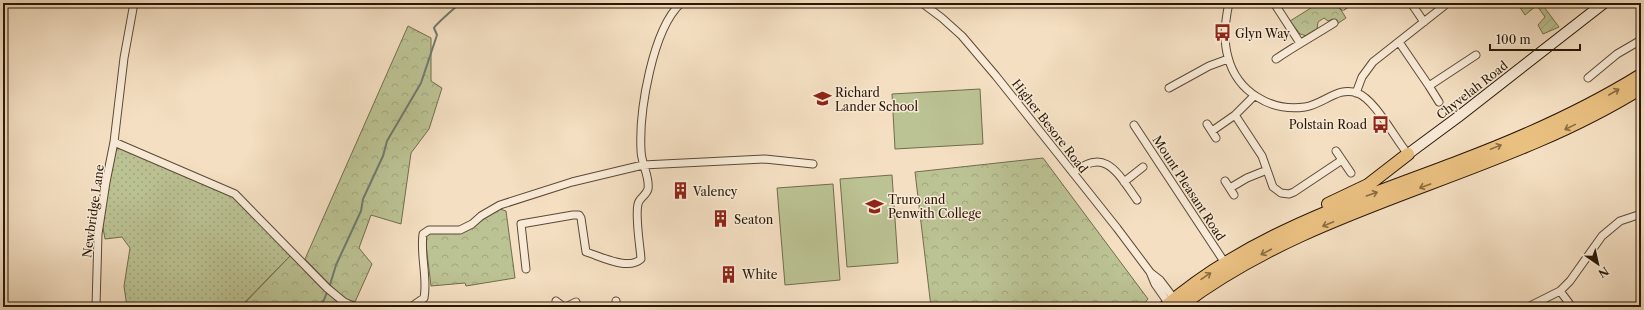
<svg xmlns="http://www.w3.org/2000/svg" width="1644" height="310" font-family="'Libre Caslon Text',serif">
<style>
.grass{fill:url(#grass-dots);stroke:#726c4c}
.forest{fill:url(#forest-crowns);stroke:#726c4c}
.garden{fill:url(#garden-furrows);stroke:#726c4c}
.pitch{fill:#bbc293;stroke:#726c4c}
.lines{fill:none;stroke-linecap:round;stroke-linejoin:round}
.stream{stroke:#6e7a70;stroke-width:2}
.street-casing{stroke:#5c4934;stroke-width:9}
.secondary-casing{stroke:#291704;stroke-width:12}
.highway-casing{stroke:#291704;stroke-width:14}
.street{stroke:#f8ead7;stroke-width:7}
.secondary{stroke:#f8ead7;stroke-width:10}
.highway{stroke:#eac081;stroke-width:12}
.oneway{stroke:#8a6c42}
.labels{text-anchor:middle;dominant-baseline:central;stroke-width:3;stroke-linejoin:round;paint-order:stroke}
.poi-label{font-size:12px;fill:#291704;stroke:#f8ead7;text-anchor:start}
.street-label{font-size:12px;fill:#291704;stroke:#f8ead7}
</style>
<defs>
<pattern id="grass-dots" width="8" height="8" patternUnits="userSpaceOnUse"><rect width="8" height="8" fill="#bbc293"/><path d="M2 2h.1M6 6h.1" fill="none" stroke="#a1a67d" stroke-width="1.8" stroke-linecap="round"/></pattern>
<pattern id="forest-crowns" width="20" height="18" patternUnits="userSpaceOnUse"><rect width="20" height="18" fill="#bbc293"/><path d="M2 6a3 3 0 1 1 6 0M12 15a3 3 0 1 1 6 0" fill="none" stroke="#a1a67d"/></pattern>
<pattern id="garden-furrows" width="10" height="10" patternUnits="userSpaceOnUse"><rect width="10" height="10" fill="#bbc293"/><path d="M-1 1l2-2M0 10L10 0M9 11l2-2" fill="none" stroke="#a1a67d"/></pattern>
</defs>
<rect width="100%" height="100%" fill="#f4dfc2"/>
<filter id="stains"><feTurbulence type="fractalNoise" baseFrequency=".005" numOctaves="4"/><feColorMatrix values="0 0 0 0 .2 0 0 0 0 .09 0 0 0 0 .02 0 0 0 .5 -.17"/></filter>
<radialGradient id="worn" r=".72"><stop offset=".6" stop-color="#630" stop-opacity="0"/><stop offset="1" stop-color="#630" stop-opacity=".3"/></radialGradient>
<path class="grass" d="M 114,142 L 235,194 L 291,255 L 240,307 L 127,307 L 124,286 L 130,248 L 122,237 L 105,239 L 101,217 Z"/>
<path class="forest" d="M 1319,3 L 1340,3 L 1343,8 L 1341,10 L 1346,18 L 1337,24 L 1333,19 L 1328,21 L 1324,18 L 1318,22 L 1317,29 L 1307,36 L 1300,34 L 1290,21 Z
M 408,26 L 431,38 L 431,81 L 442,88 L 429,129 L 411,153 L 401,224 L 371,215 L 359,248 L 372,264 L 355,302 L 343,298 L 305,259 Z
M 1043,158 L 1148,299 L 1141,307 L 931,307 L 915,172 Z
M 500,209 L 506,211 L 515,278 L 466,286 L 465,283 L 431,286 L 425,236 L 430,233 L 459,233 Z
M 292,254 L 344,302 L 358,307 L 241,307 Z"/>
<path class="garden" d="M 1517,3 L 1541,3 L 1559,27 L 1543,34 L 1538,25 L 1545,17 L 1538,7 L 1536,6 L 1525,15 Z"/>
<path class="pitch" d="M 980,89 L 983,144 L 895,149 L 892,94 Z
M 892,175 L 898,263 L 847,267 L 840,179 Z
M 833,184 L 840,280 L 785,285 L 777,188 Z"/>
<g class="lines">
<path class="stream" d="M 329,288 L 336,265 L 361,211 L 363,199 L 383,156 L 387,141 L 421,83 L 437,35 L 434,28 C 436,24 455,8 460,3
M 316,307 L 324,300 L 327,292"/>
<defs>
<path id="street" d="M 922,3 L 942,18 L 962,36 L 996,76 L 1117,228 L 1150,272 L 1155,284 L 1171,307
M 1229,3 C 1225,21 1223,40 1228,57 C 1237,92 1271,112 1305,107 C 1324,104 1338,86 1357,93 C 1375,99 1395,139 1408,154
M 1274,3 L 1300,43
M 1411,3 L 1424,22
M 1343,6 L 1347,3
M 1399,42 L 1429,86 L 1476,55
M 1276,59 C 1295,46 1315,35 1334,23
M 1588,78 L 1617,54 L 1641,40
M 1429,86 L 1439,102
M 1169,88 L 1209,66 L 1228,59
M 1356,93 L 1362,77 L 1373,62 L 1444,6
M 1254,96 L 1235,115 L 1262,156 L 1273,187 L 1281,193 L 1289,194 L 1294,192 L 1342,160
M 1207,124 L 1216,138
M 1134,125 L 1225,263
M 1212,131 L 1235,115
M 114,142 L 235,194 L 327,288 L 344,302 L 355,307
M 1336,151 L 1351,173
M 1073,173 C 1106,146 1118,174 1137,200
M 1225,181 L 1234,195
M 1124,182 L 1143,167
M 1230,188 L 1247,178 L 1267,170
M 526,269 L 521,224 L 573,215 L 579,215 L 581,218 L 586,252 C 600,256 628,271 641,259 C 640,245 635,217 638,204 C 639,198 646,196 648,189 C 650,176 641,164 641,150 C 639,112 652,30 681,3
M 1151,273 L 1160,280 L 1176,301
M 1560,291 L 1572,307
M 556,301 L 564,307
M 616,301 L 617,307
M 96,307 L 98,234 L 106,182 L 114,142 L 124,58 L 134,3
M 411,307 L 424,298 C 428,279 420,255 423,234 L 429,230 L 460,230 L 472,224 L 481,216 L 500,205 L 572,182 L 643,165 L 765,159 L 813,164
M 566,307 L 576,302
M 1528,307 L 1560,291 L 1570,281 L 1602,236 L 1620,221 L 1641,214"/>
<path id="secondary" d="M 1408,154 L 1458,117 L 1604,3"/>
<path id="highway" d="M 1328,204 L 1368,185 L 1408,154
M 1165,307 C 1249,234 1356,201 1458,162 C 1522,138 1583,111 1641,75
M 1179,307 C 1316,202 1495,179 1641,88"/>
</defs>
<use href="#street" class="street-casing"/>
<use href="#secondary" class="secondary-casing"/>
<use href="#highway" class="highway-casing"/>
<use href="#street" class="street"/>
<use href="#secondary" class="secondary"/>
<use href="#highway" class="highway"/>
</g>
<defs><path id="oneway-shaft" d="M-6 0H5M1.5-3L5.5 0L1.5 3" fill="none" stroke-width="1.6" stroke-linecap="round" stroke-linejoin="round"/></defs>
<g class="oneway">
<use href="#oneway-shaft" transform="translate(1614 92) rotate(-30)"/>
<use href="#oneway-shaft" transform="translate(1570 127) rotate(154)"/>
<use href="#oneway-shaft" transform="translate(1496 147) rotate(-22)"/>
<use href="#oneway-shaft" transform="translate(1425 186) rotate(160)"/>
<use href="#oneway-shaft" transform="translate(1372 194) rotate(-19)"/>
<use href="#oneway-shaft" transform="translate(1328 224) rotate(157)"/>
<use href="#oneway-shaft" transform="translate(1266 252) rotate(152)"/>
<use href="#oneway-shaft" transform="translate(1206 276) rotate(-34)"/>
</g>
<defs>
<symbol id="bus-bare" viewBox="-9 -9 18 18"><path d="M-5-6H5V4H4V6H2V4H-2V6H-4V4H-5ZM-3.5-4V0h7V-4ZM-3.5 1.2v1.5H-2V1.2ZM2 1.2v1.5H3.5V1.2Z" fill="#8f2418" stroke="#f8ead7" stroke-width="2.5" paint-order="stroke"/></symbol>
<symbol id="school-bare" viewBox="-9 -9 18 18"><path d="M0-5L7-2L0 1L-7-2ZM-4 1L0 2.5L4 1V4Q0 6-4 4Z" fill="#8f2418" stroke="#f8ead7" stroke-width="2.5" paint-order="stroke"/></symbol>
<symbol id="building-bare" viewBox="-9 -9 18 18"><path d="M-4-6H4V6H1V3H-1V6H-4ZM-2.5-4.3h1.7v1.8h-1.7ZM.8-4.3h1.7v1.8H.8ZM-2.5-1h1.7V.8h-1.7ZM.8-1h1.7V.8H.8Z" fill="#8f2418" stroke="#f8ead7" stroke-width="2.5" paint-order="stroke"/></symbol>
<symbol id="university-bare" viewBox="-9 -9 18 18"><path d="M0-5L7-2L0 1L-7-2ZM-4 1L0 2.5L4 1V4Q0 6-4 4Z" fill="#8f2418" stroke="#f8ead7" stroke-width="2.5" paint-order="stroke"/></symbol>
</defs>
<g fill-rule="evenodd">
<use href="#bus-bare" x="1210" y="20" width="25" height="25"/>
<use href="#school-bare" x="810" y="86" width="25" height="25"/>
<use href="#bus-bare" x="1368" y="112" width="25" height="25"/>
<use href="#building-bare" x="668" y="178" width="25" height="25"/>
<use href="#university-bare" x="862" y="194" width="25" height="25"/>
<use href="#building-bare" x="708" y="206" width="25" height="25"/>
<use href="#building-bare" x="716" y="262" width="25" height="25"/>
</g>
<g class="labels">
<g class="poi-label">
<text x="1235" y="33">Glyn Way</text>
<text x="835" y="92">Richard<tspan x="835" dy="14">Lander School</tspan></text>
<text x="1367" y="124" text-anchor="end">Polstain Road</text>
<text x="693" y="191">Valency</text>
<text x="888" y="199">Truro and<tspan x="888" dy="14">Penwith College</tspan></text>
<text x="734" y="219">Seaton</text>
<text x="742" y="274">White</text>
</g>
<g class="street-label">
<text transform="translate(1472 90) rotate(-38)">Chyvelah Road</text>
<text transform="translate(1050 126) rotate(52)">Higher Besore Road</text>
<text transform="translate(1189 188) rotate(57)">Mount Pleasant Road</text>
<text transform="translate(93 211) rotate(-82)">Newbridge Lane</text>
</g>
</g>
<rect width="1644" height="310" fill="none" stroke="#f4dfc2" stroke-width="16"/>
<rect x="4" y="4" width="1636" height="302" fill="none" stroke="#291704" stroke-width="2"/>
<rect x="8" y="8" width="1628" height="294" fill="none" stroke="#291704"/>
<g transform="translate(1598 264) rotate(146)" stroke="#f8ead7" stroke-width="3" paint-order="stroke">
<path d="M0-3L7 15L0 10L-7 15Z" fill="#291704"/>
<text y="-6" font-size="11" font-weight="bold" text-anchor="middle" fill="#291704">N</text>
</g>
<path d="M1490 44v6h90v-6" fill="none" stroke="#291704" stroke-width="2"/>
<text x="1496" y="44" font-size="12" fill="#291704" stroke="#f8ead7" stroke-width="3" paint-order="stroke">100 m</text>
<rect width="100%" height="100%" filter="url(#stains)"/>
<rect width="100%" height="100%" fill="url(#worn)"/>
</svg>
